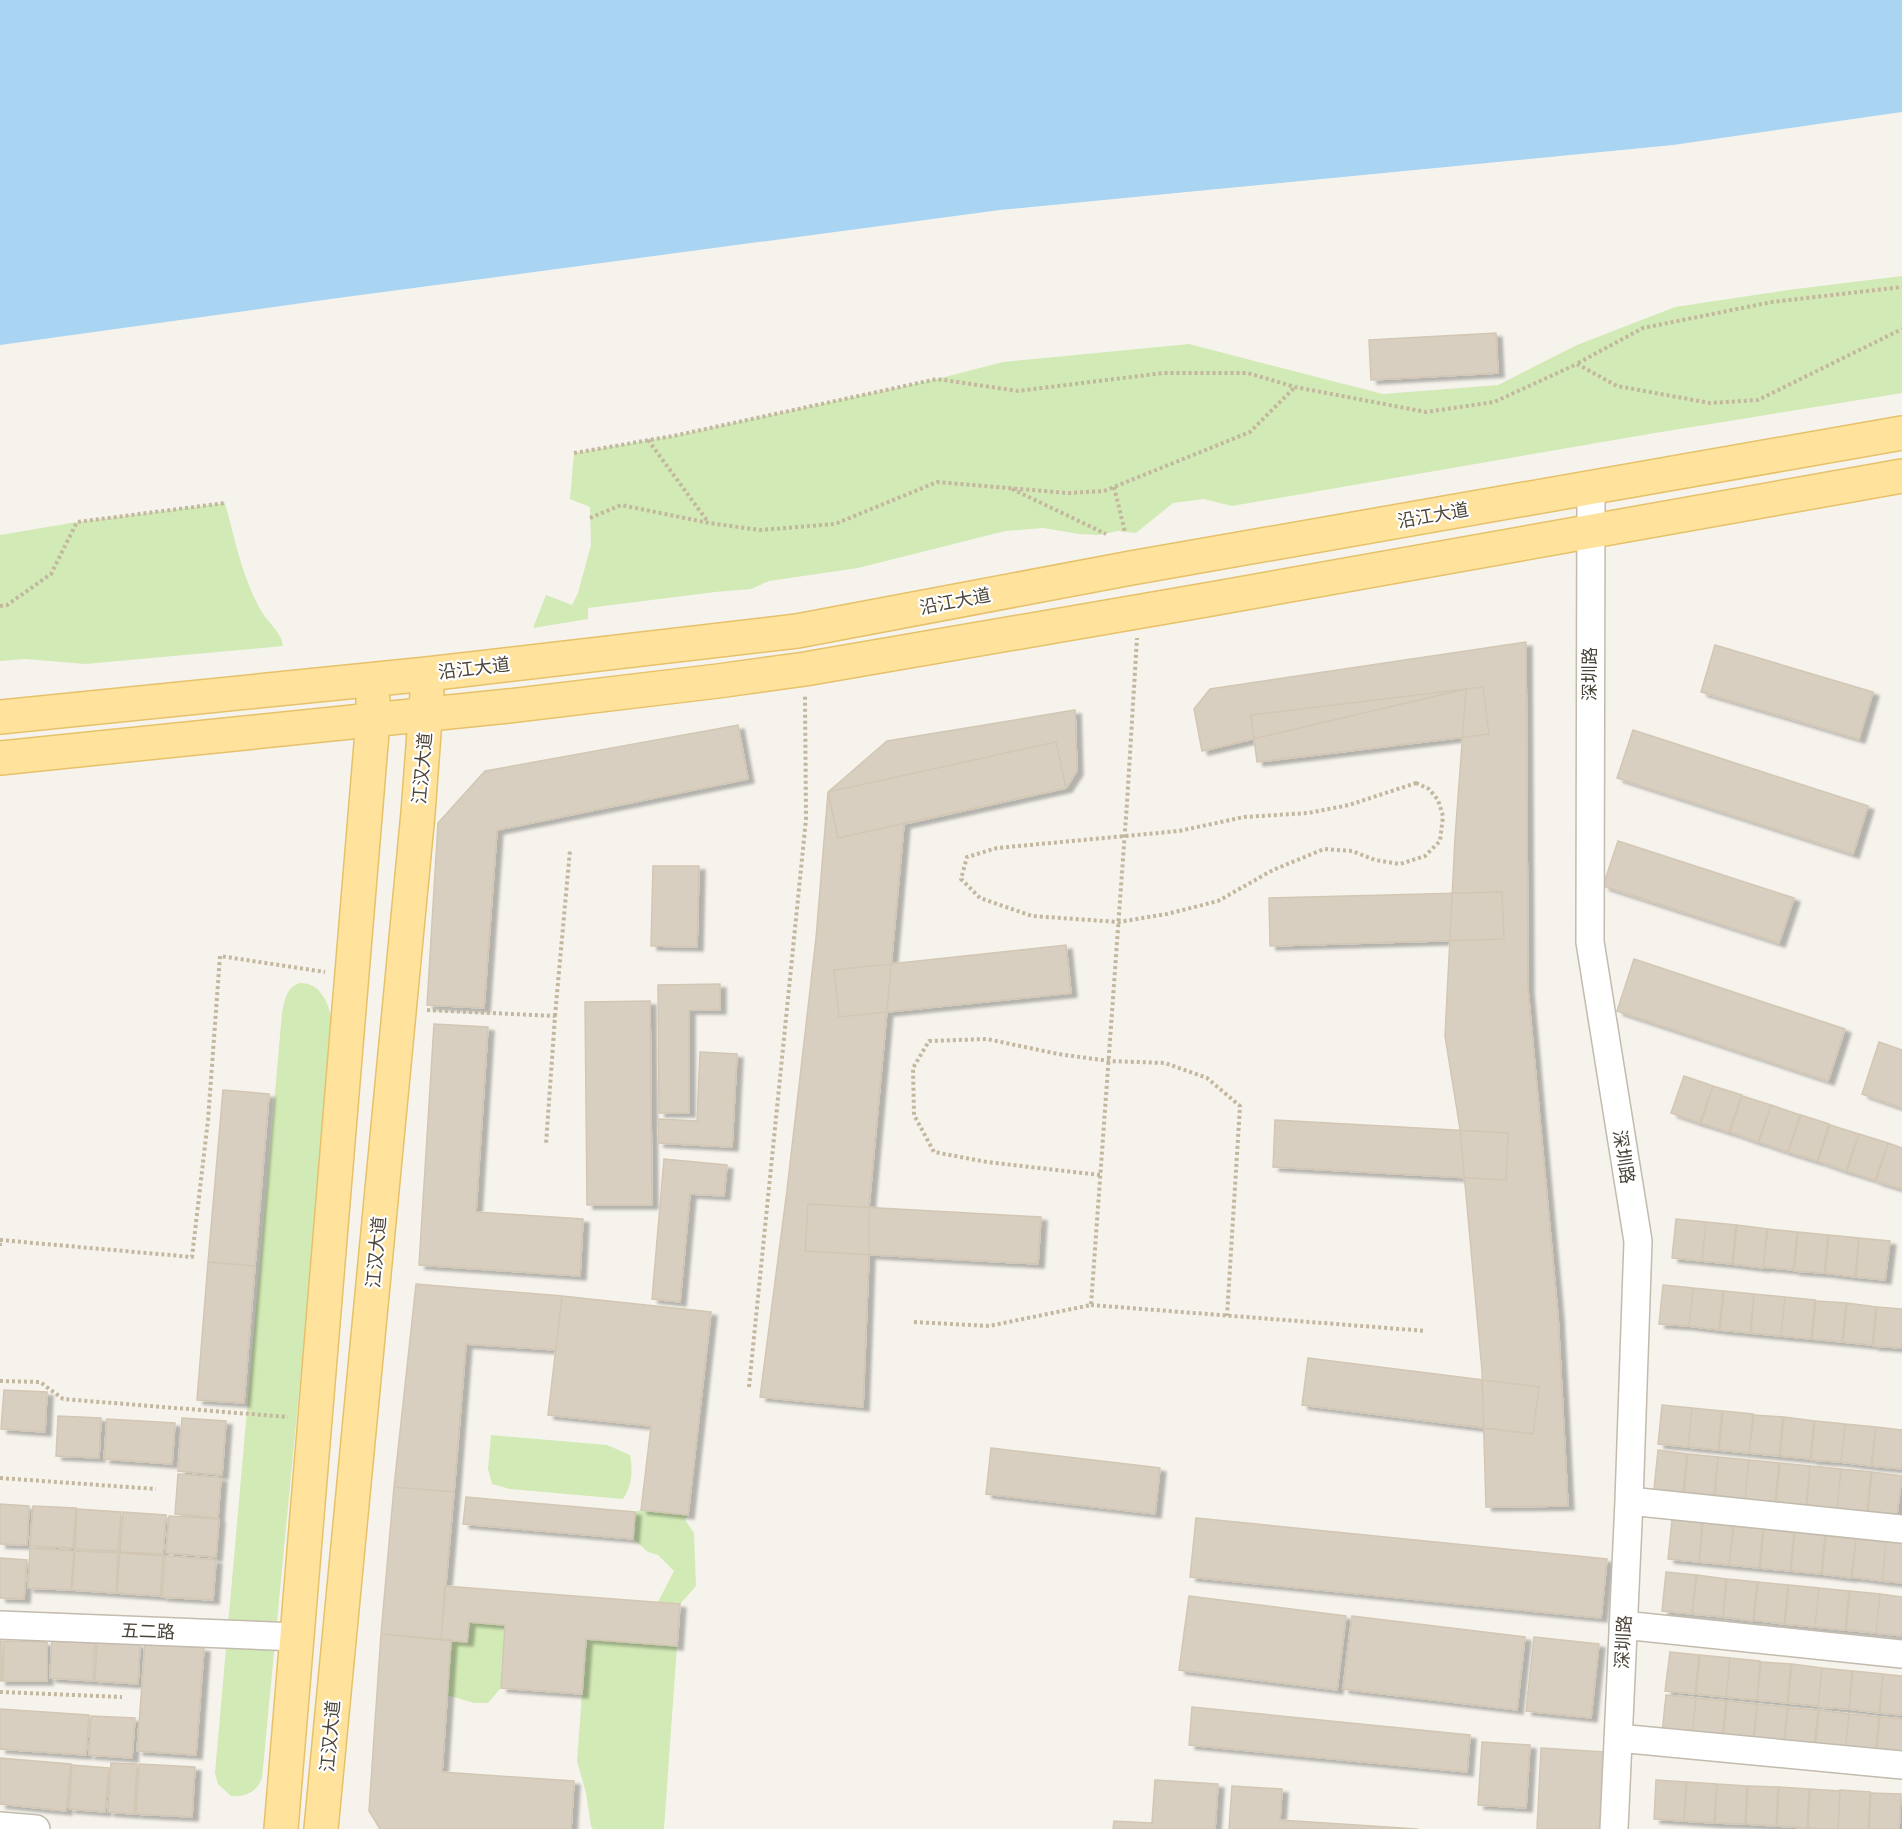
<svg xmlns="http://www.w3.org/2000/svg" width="1902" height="1829" font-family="'IBM Plex Sans','Noto Sans SC',sans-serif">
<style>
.green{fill:#d2eab5}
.water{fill:#a9d4f2}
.building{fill:#d8cfc1;stroke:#d3c7b4;stroke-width:1.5;filter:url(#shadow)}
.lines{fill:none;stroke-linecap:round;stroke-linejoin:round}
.minor-casing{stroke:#c2bbae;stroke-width:30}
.primary-casing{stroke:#e6c16a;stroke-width:36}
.path{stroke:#c4b79f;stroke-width:4;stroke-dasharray:3 3;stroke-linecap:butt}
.minor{stroke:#fff;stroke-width:27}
.primary{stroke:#ffe39c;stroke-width:33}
.labels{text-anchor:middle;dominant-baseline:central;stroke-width:4.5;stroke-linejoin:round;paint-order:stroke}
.street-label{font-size:18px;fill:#4b4439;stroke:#fff}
</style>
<defs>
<filter id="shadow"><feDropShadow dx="6" dy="4" stdDeviation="1.5" flood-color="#0004"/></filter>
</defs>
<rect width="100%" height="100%" fill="#f6f3ec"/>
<path class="green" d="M 1902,276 L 1902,393 L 1655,433 L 1232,506 L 1204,499 L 1173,503 L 1136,533 L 1118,531 L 1099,535 L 1079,534 L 1043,528 L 1005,531 L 858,568 L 769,581 L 751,589 L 715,592 L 588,608 L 588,619 L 533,628 L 546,595 L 572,605 L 578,593 L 591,545 L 590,507 L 570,499 L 574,453 L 673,436 L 937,379 L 1003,362 L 1189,344 L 1383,394 L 1498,385 L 1577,345 L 1675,307 L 1788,290 Z
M 225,503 C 235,540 243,581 263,614 C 270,624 282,634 283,646 L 85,664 L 26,659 L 0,661 L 0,535 L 77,522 Z
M 300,983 C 324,983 330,1009 334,1028 L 262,1778 C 257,1792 245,1797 231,1796 L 218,1784 L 215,1773 L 282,1013 C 285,1000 286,987 300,983 Z
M 491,1435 L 607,1445 L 630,1455 C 633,1471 632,1485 623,1499 L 510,1489 L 492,1484 L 488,1469 Z
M 641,1510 L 688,1515 L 685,1520 L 694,1533 L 696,1586 L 680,1604 L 658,1602 L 674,1571 L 658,1555 L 648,1552 L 633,1539 L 635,1512 Z
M 469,1622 L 505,1625 L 501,1688 L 488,1703 L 474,1703 L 447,1695 L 451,1640 L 467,1642 Z
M 586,1639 L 677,1646 L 664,1829 L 593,1829 L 591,1826 L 586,1793 L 577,1761 Z"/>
<path class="water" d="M 0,0 L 1902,0 L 1902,112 L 1673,145 L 1000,210 L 338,298 L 0,345 Z"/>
<path class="building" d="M 1496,333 L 1498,373 L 1371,380 L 1369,340 Z
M 1526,642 L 1528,990 L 1558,1316 L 1568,1506 L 1486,1507 L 1482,1371 L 1460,1129 L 1445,1036 L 1455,838 L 1466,689 L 1202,751 L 1194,709 L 1210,689 Z
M 1715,645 L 1873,692 L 1859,739 L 1701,692 Z
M 1483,687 L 1489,734 L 1257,762 L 1251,715 Z
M 1075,710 L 1077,771 L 1066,788 L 904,824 L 869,1207 L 869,1255 L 863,1407 L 760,1397 L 787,1190 L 816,938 L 828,792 L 887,741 Z
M 738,725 L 748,779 L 497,830 L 484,1008 L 427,1005 L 438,823 L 485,771 Z
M 1633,730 L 1868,806 L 1853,854 L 1617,778 Z
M 1056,742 L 1066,788 L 838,838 L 828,792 Z
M 1618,841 L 1794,898 L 1779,943 L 1603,886 Z
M 653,866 L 699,866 L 697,947 L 651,946 Z
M 1502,892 L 1504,939 L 1270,946 L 1269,898 Z
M 1066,945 L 1071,993 L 839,1017 L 834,970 Z
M 1634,959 L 1845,1029 L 1828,1081 L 1617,1011 Z
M 720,984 L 720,1010 L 689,1010 L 689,1113 L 659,1113 L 658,985 Z
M 650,1001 L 652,1205 L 587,1205 L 585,1002 Z
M 434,1024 L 488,1027 L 476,1212 L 583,1219 L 580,1276 L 419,1265 Z
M 1879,1042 L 1902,1050 L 1902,1108 L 1862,1094 Z
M 700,1052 L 737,1054 L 732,1147 L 658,1143 L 659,1119 L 697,1121 Z
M 1684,1076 L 1713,1086 L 1700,1123 L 1671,1113 Z
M 1713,1086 L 1742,1095 L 1729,1132 L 1701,1123 Z
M 223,1090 L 269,1094 L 255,1266 L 208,1262 Z
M 1742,1096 L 1771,1105 L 1758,1142 L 1730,1132 Z
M 1771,1105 L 1800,1115 L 1788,1152 L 1759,1142 Z
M 1801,1115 L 1829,1124 L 1817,1161 L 1788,1152 Z
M 1275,1120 L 1508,1133 L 1506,1180 L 1273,1167 Z
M 1830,1125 L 1859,1134 L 1846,1171 L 1818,1161 Z
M 1859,1134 L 1888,1143 L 1875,1180 L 1847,1171 Z
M 1888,1143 L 1902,1148 L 1902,1189 L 1876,1181 Z
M 664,1159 L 727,1165 L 724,1196 L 690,1194 L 680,1302 L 652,1299 Z
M 808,1204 L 1041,1217 L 1038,1264 L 805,1251 Z
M 1676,1219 L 1706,1222 L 1702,1261 L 1672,1258 Z
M 1706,1222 L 1736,1225 L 1732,1264 L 1702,1261 Z
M 1737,1225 L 1767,1229 L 1763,1268 L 1733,1264 Z
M 1768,1229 L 1797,1232 L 1793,1270 L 1763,1267 Z
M 1798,1232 L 1828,1235 L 1824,1273 L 1794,1271 Z
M 1829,1235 L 1859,1238 L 1855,1277 L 1825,1273 Z
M 1859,1238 L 1890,1241 L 1885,1280 L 1856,1277 Z
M 208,1262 L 255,1266 L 244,1403 L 197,1400 Z
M 416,1284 L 562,1296 L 556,1350 L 466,1344 L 454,1492 L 394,1487 Z
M 1663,1285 L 1693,1288 L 1689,1326 L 1659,1324 Z
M 1693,1288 L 1723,1291 L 1719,1330 L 1689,1326 Z
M 1724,1291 L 1754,1294 L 1750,1333 L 1720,1330 Z
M 1754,1294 L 1785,1297 L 1781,1336 L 1751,1333 Z
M 562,1296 L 711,1312 L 688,1515 L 641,1510 L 651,1426 L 548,1415 Z
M 1785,1297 L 1815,1300 L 1811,1339 L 1781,1336 Z
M 1816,1301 L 1846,1303 L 1842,1342 L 1812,1339 Z
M 1847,1303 L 1876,1307 L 1872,1345 L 1843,1342 Z
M 1877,1307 L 1902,1309 L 1902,1348 L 1873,1346 Z
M 1308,1358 L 1539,1387 L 1533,1434 L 1302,1405 Z
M 4,1390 L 47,1392 L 45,1432 L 1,1429 Z
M 1662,1405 L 1692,1408 L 1688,1447 L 1658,1444 Z
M 1692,1408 L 1722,1411 L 1718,1450 L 1688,1447 Z
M 1723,1411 L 1753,1414 L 1749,1453 L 1719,1450 Z
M 1754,1415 L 1783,1417 L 1779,1456 L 1749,1453 Z
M 58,1416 L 101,1418 L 99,1458 L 56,1456 Z
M 1784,1417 L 1814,1421 L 1810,1459 L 1780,1456 Z
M 182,1418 L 226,1421 L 222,1475 L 178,1471 Z
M 107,1419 L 175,1423 L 172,1464 L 104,1459 Z
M 1815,1421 L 1845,1424 L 1841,1462 L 1811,1460 Z
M 1845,1424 L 1876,1427 L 1871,1466 L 1841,1462 Z
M 1876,1427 L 1902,1430 L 1902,1469 L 1872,1466 Z
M 991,1448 L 1160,1468 L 1155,1514 L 986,1494 Z
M 1658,1450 L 1687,1454 L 1683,1492 L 1654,1489 Z
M 1688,1454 L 1718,1457 L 1714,1495 L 1684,1492 Z
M 1718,1457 L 1749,1460 L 1745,1499 L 1715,1495 Z
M 1749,1460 L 1779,1463 L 1775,1502 L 1745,1499 Z
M 1780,1463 L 1810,1466 L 1806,1505 L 1776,1502 Z
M 1810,1466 L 1841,1469 L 1837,1508 L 1807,1505 Z
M 1841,1469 L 1871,1472 L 1867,1511 L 1837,1508 Z
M 1872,1472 L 1902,1476 L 1897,1514 L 1868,1511 Z
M 178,1474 L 221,1478 L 218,1518 L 175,1514 Z
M 394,1487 L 454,1492 L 441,1640 L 381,1634 Z
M 466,1497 L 635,1512 L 633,1539 L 463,1524 Z
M 0,1504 L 29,1506 L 27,1545 L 0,1544 Z
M 33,1506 L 76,1508 L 73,1548 L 30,1546 Z
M 77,1509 L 121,1512 L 118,1551 L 75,1549 Z
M 123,1512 L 166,1515 L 163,1554 L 120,1552 Z
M 169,1516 L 219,1519 L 216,1557 L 166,1553 Z
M 1196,1518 L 1607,1559 L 1601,1618 L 1190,1577 Z
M 1672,1520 L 1702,1523 L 1699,1562 L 1668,1559 Z
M 1703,1523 L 1733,1526 L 1729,1565 L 1699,1562 Z
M 1734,1526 L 1763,1529 L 1759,1568 L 1729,1565 Z
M 1764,1529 L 1794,1533 L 1790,1571 L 1760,1568 Z
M 1795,1532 L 1825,1536 L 1821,1574 L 1791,1571 Z
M 1826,1536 L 1856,1539 L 1851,1578 L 1822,1574 Z
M 1856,1539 L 1886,1542 L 1882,1581 L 1852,1577 Z
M 1886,1542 L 1902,1543 L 1902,1583 L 1882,1581 Z
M 30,1548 L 74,1551 L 71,1590 L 28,1588 Z
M 75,1551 L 118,1553 L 116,1593 L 72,1590 Z
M 120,1553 L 163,1556 L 160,1596 L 117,1593 Z
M 165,1556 L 216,1560 L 213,1600 L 162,1597 Z
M 0,1558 L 27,1560 L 24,1599 L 0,1598 Z
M 1666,1572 L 1696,1575 L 1692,1614 L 1662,1611 Z
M 1697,1575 L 1726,1579 L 1723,1617 L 1692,1614 Z
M 1727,1579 L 1757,1582 L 1753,1621 L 1723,1617 Z
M 1758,1582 L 1788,1585 L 1784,1624 L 1754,1620 Z
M 1789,1585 L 1819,1588 L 1815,1627 L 1785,1624 Z
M 445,1586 L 680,1604 L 677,1646 L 586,1639 L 582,1694 L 501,1688 L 505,1625 L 469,1622 L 467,1642 L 441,1640 Z
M 1819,1588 L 1849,1591 L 1845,1630 L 1815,1627 Z
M 1850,1591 L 1880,1594 L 1876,1633 L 1846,1630 Z
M 1880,1594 L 1902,1597 L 1902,1636 L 1876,1633 Z
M 1189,1596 L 1346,1616 L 1337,1690 L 1179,1670 Z
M 1352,1616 L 1525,1637 L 1517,1710 L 1343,1689 Z
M 381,1634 L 451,1640 L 442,1772 L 574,1781 L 571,1829 L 380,1829 L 369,1811 Z
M 1534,1637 L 1599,1644 L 1591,1718 L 1526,1711 Z
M 52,1638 L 95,1641 L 93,1681 L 50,1678 Z
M 0,1641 L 2,1641 L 2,1681 L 0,1681 Z
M 4,1641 L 47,1642 L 47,1681 L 3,1681 Z
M 97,1641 L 140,1644 L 138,1684 L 95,1681 Z
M 145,1643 L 204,1648 L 196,1755 L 137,1751 Z
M 1670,1652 L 1699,1655 L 1695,1694 L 1665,1691 Z
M 1700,1655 L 1730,1658 L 1726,1697 L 1696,1694 Z
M 1730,1658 L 1760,1661 L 1757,1700 L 1726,1697 Z
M 1761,1662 L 1791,1664 L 1787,1703 L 1757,1700 Z
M 1792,1664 L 1822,1668 L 1818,1706 L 1788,1703 Z
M 1822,1668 L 1852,1671 L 1849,1709 L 1818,1707 Z
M 1853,1671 L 1883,1674 L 1879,1713 L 1849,1709 Z
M 1883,1674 L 1902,1676 L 1902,1715 L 1880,1713 Z
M 1666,1695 L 1696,1698 L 1692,1737 L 1662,1733 Z
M 1696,1698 L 1726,1701 L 1722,1740 L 1692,1737 Z
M 1727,1701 L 1757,1704 L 1753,1743 L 1723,1740 Z
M 1757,1704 L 1788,1707 L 1783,1746 L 1754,1743 Z
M 1192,1707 L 1470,1735 L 1467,1772 L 1189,1745 Z
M 1788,1708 L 1818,1710 L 1814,1749 L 1784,1746 Z
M 0,1709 L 89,1715 L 86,1755 L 0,1749 Z
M 1819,1710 L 1849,1714 L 1845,1753 L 1815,1749 Z
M 1849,1714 L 1879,1717 L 1875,1755 L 1845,1753 Z
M 91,1716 L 135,1718 L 132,1758 L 89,1755 Z
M 1880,1717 L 1902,1719 L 1902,1758 L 1876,1756 Z
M 1482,1742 L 1530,1745 L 1526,1808 L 1478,1805 Z
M 1541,1748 L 1605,1752 L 1600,1829 L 1537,1829 Z
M 0,1758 L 71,1764 L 66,1811 L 0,1804 Z
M 111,1763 L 137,1764 L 134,1814 L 108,1812 Z
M 139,1764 L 195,1767 L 192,1817 L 136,1814 Z
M 72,1765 L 109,1768 L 105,1812 L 69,1809 Z
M 1155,1780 L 1218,1784 L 1215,1829 L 1113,1829 L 1114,1821 L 1152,1823 Z
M 1656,1780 L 1686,1782 L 1684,1821 L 1654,1819 Z
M 1687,1782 L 1717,1784 L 1714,1823 L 1684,1821 Z
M 1717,1784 L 1747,1786 L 1745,1824 L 1715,1823 Z
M 1232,1786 L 1282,1789 L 1280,1820 L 1418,1829 L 1229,1829 Z
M 1748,1786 L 1778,1787 L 1776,1826 L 1746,1824 Z
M 1779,1787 L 1809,1789 L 1807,1828 L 1777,1826 Z
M 1810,1789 L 1840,1791 L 1838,1829 L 1808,1828 Z
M 1840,1790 L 1870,1792 L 1868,1829 L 1838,1829 Z
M 1871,1793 L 1901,1794 L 1899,1829 L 1869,1829 Z"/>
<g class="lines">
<defs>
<path id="minor" d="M 1591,487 L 1590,942 L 1638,1241 L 1629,1501 L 1614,1829
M 1629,1501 L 1902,1529
M 0,1625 L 297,1637
M 1623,1625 L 1902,1654
M 1618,1738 L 1902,1765
M 0,1826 L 36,1829"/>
<path id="primary" d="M 0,717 L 427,674 L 797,631 L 1131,568 L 1902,433
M 0,758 L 508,706 L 718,681 L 805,669 L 1200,601 L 1902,476
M 281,1829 L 373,720 L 373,700
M 321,1829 L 418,813 L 427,693"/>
</defs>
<use href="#minor" class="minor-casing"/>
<use href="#primary" class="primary-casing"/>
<path class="path" d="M 1578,363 L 1643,328 L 1772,302 L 1902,287
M 648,440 L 708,522
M 574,453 L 673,436 L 937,379 L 1018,391 L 1163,373 L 1248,373 L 1295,387 L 1426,412 L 1494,402 L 1577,364 L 1617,386 L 1710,403 L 1758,400 L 1902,329
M 1114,487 L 1125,532
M 1012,489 L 1106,534
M 590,518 L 621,505 L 709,523 L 760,530 L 835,524 L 937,482 L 1069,493 L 1104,491 L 1250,432 L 1295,387
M 0,606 L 7,605 L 51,574 L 77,522 L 225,503
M 1416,783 L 1429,789 L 1438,800 L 1443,816 L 1440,841 L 1425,856 L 1400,864 L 1375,860 L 1352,851 L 1324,849 L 1273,870 L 1218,901 L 1167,914 L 1119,922 L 1032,916 L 980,898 L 961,879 L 967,857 L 997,848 L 1179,831 L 1244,817 L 1308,813 L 1349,805 Z
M 427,1010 L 555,1016 L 546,1144
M 555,1016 L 570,850
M 1100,1175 L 987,1162 L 934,1152 L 914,1115 L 913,1068 L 929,1041 L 987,1039 L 1058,1054 L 1109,1061 L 1165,1063 L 1207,1078 L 1240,1106 L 1227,1316
M 0,1246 L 0,1240 L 192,1257 L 208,1120 L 220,956 L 325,972
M 1091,1305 L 1426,1331
M 914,1322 L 989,1326 L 1091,1305 L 1127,803 L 1137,638
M 0,1381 L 40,1382 L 63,1399 L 288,1417
M 749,1387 L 806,819 L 805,696
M 0,1478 L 156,1489
M 0,1692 L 122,1697"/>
<use href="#minor" class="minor"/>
<use href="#primary" class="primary"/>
</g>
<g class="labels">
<g class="street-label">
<text transform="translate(1433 515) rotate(-10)">沿江大道</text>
<text transform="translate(955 601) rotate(-11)">沿江大道</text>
<text transform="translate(474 668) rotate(-7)">沿江大道</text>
<text transform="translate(1589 674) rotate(-90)">深圳路</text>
<text transform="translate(422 768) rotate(-85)">江汉大道</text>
<text transform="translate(1624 1157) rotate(81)">深圳路</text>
<text transform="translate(376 1252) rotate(-85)">江汉大道</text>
<text transform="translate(148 1631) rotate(2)">五二路</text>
<text transform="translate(1623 1642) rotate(-87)">深圳路</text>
<text transform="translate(330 1736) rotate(-85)">江汉大道</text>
</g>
</g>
</svg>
